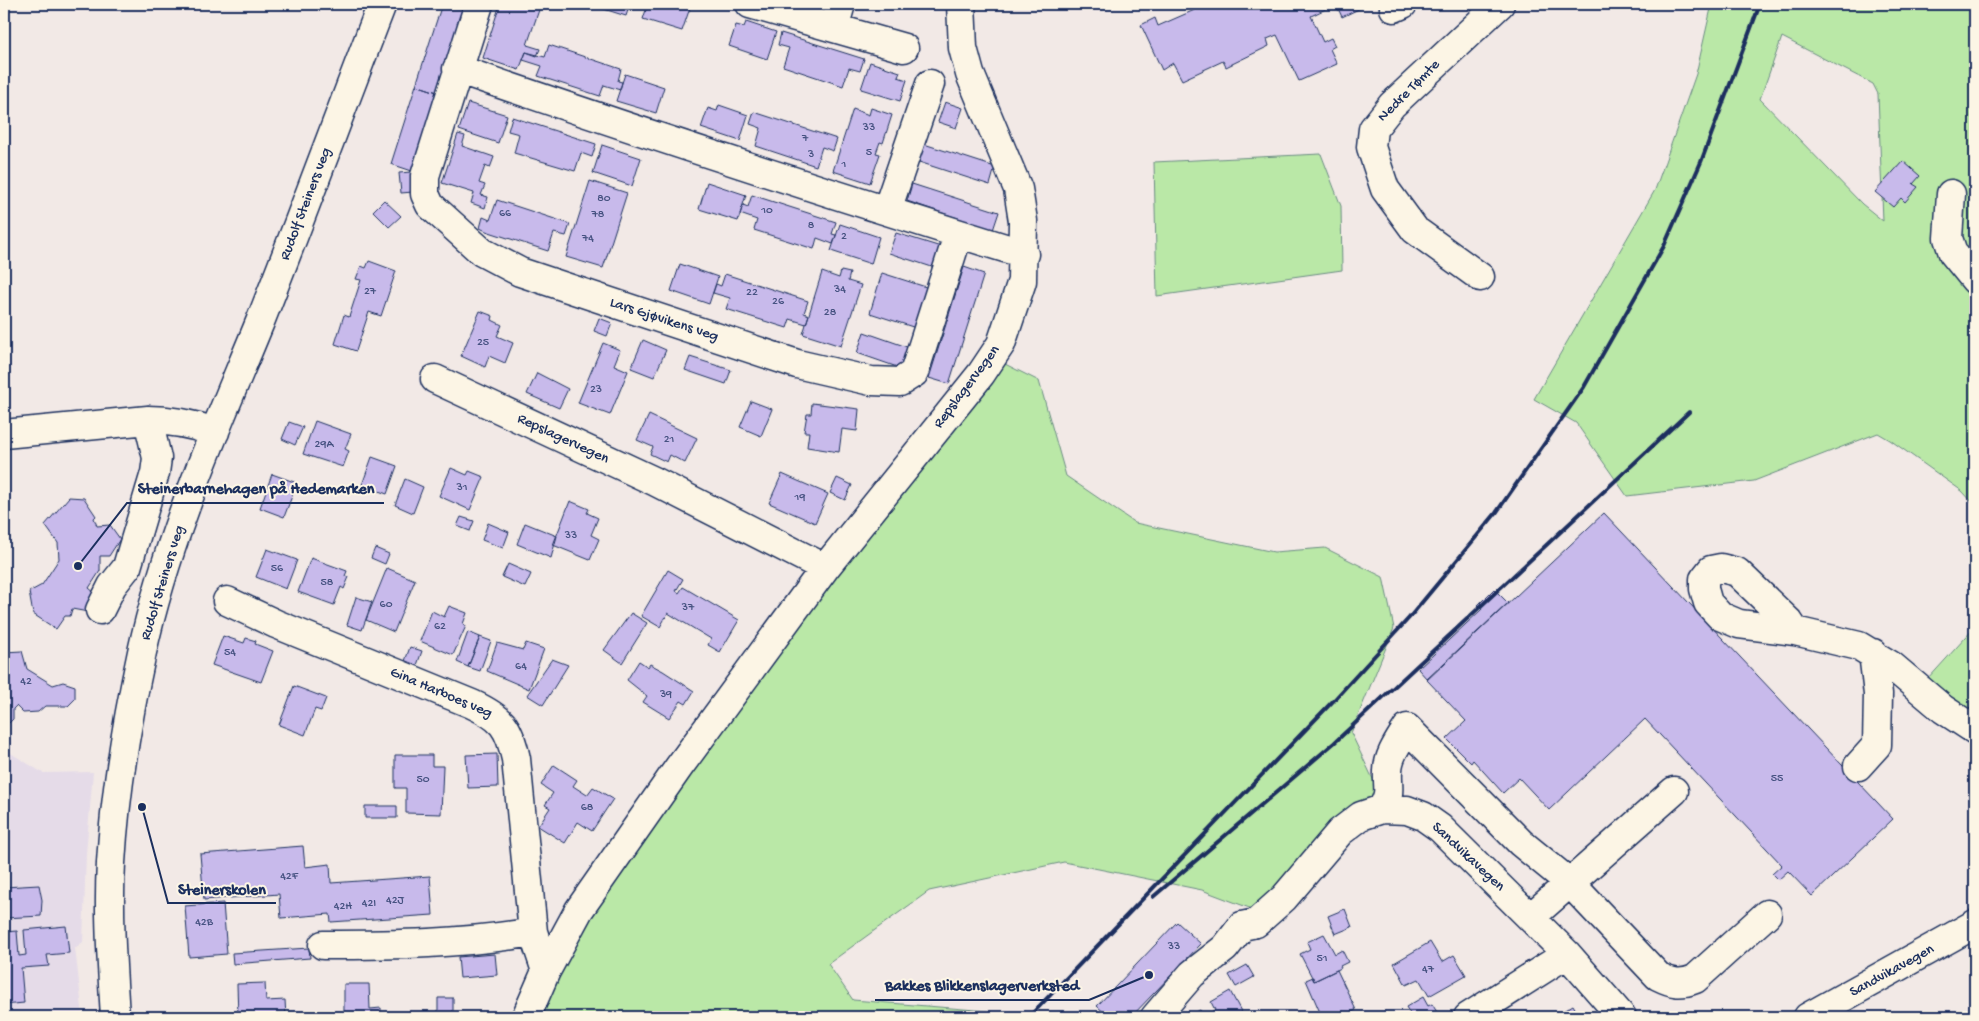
<svg xmlns="http://www.w3.org/2000/svg" width="1979" height="1021" font-family="'Gochi Hand',sans-serif">
<style>
.built{fill:#e5dbe8}
.green{fill:#bae8a7;stroke:#6a8c82;fill-rule:evenodd}
.building{fill:#c8baeb;stroke:#1b2f5e}
.lines{fill:none;stroke-linecap:round;stroke-linejoin:round}
.minor-casing{stroke:#1b2f5e;stroke-width:31}
.major-casing{stroke:#1b2f5e;stroke-width:31}
.minor{stroke:#fcf5e5;stroke-width:28}
.major{stroke:#fcf5e5;stroke-width:28}
.rail{stroke:#1b2f5e;stroke-width:4}
.labels{text-anchor:middle;dominant-baseline:central;stroke-width:4;stroke-linejoin:round;paint-order:stroke}
.number-label{font-size:12px;fill:#465281}
.street-label{font-size:15px;fill:#1b2f5e;stroke:#fcf5e5}
.leader{fill:none;stroke:#1b2f5e;stroke-width:2}
.callout-dot{fill:#1b2f5e;stroke:#fcf5e5;stroke-width:2}
.callout-label{font-size:16px;text-anchor:middle;font-weight:bold;fill:#1b2f5e;stroke:#fcf5e5;stroke-width:4;stroke-linejoin:round;paint-order:stroke}
</style>
<rect width="100%" height="100%" fill="#f2e9e6"/>
<filter id="ink" filterUnits="userSpaceOnUse"><feTurbulence type="fractalNoise" baseFrequency=".02" numOctaves="2"/><feDisplacementMap in="SourceGraphic" scale="10" xChannelSelector="R" yChannelSelector="G"/><feConvolveMatrix kernelMatrix="1 2 1 2 8 2 1 2 1" color-interpolation-filters="sRGB"/></filter>
<g filter="url(#ink)">
<path class="built" d="M 4,749 L 43,773 L 93,772 L 86,854 L 83,942 L 75,948 L 83,1017 L 4,1017 Z"/>
<path class="green" d="M 1712,4 L 1975,4 L 1975,505 L 1962,491 L 1890,440 L 1878,433 L 1754,481 L 1627,496 L 1576,423 L 1534,399 L 1655,190 L 1696,74 ZM 1782,37 L 1873,84 L 1878,94 L 1883,221 L 1862,204 L 1760,99 Z
M 1321,154 L 1341,206 L 1342,270 L 1157,296 L 1154,162 Z
M 985,354 L 1039,381 L 1066,476 L 1135,523 L 1274,552 L 1325,548 L 1383,577 L 1394,628 L 1351,733 L 1391,817 L 1362,828 L 1260,912 L 1202,890 L 1064,862 L 929,891 L 828,964 L 853,1000 L 988,1011 L 1005,1017 L 534,1017 L 562,958 Z
M 1975,627 L 1975,720 L 1927,680 Z"/>
<path class="building" d="M 442,4 L 465,4 L 437,92 L 416,85 Z
M 500,4 L 541,4 L 527,45 L 540,49 L 537,56 L 526,52 L 519,70 L 483,58 Z
M 588,4 L 630,4 L 626,16 Z
M 648,4 L 691,5 L 682,31 L 643,19 Z
M 1197,4 L 1369,4 L 1342,17 L 1336,4 L 1311,16 L 1323,42 L 1331,38 L 1335,46 L 1330,49 L 1337,64 L 1299,81 L 1277,35 L 1267,39 L 1269,46 L 1226,67 L 1223,61 L 1182,80 L 1173,63 L 1162,70 L 1141,25 L 1155,18 L 1158,26 L 1199,8 Z
M 746,22 L 776,32 L 767,59 L 729,46 L 736,25 L 744,27 Z
M 781,33 L 864,59 L 860,71 L 849,68 L 843,86 L 783,66 L 789,48 L 778,45 Z
M 549,45 L 621,69 L 618,81 L 622,82 L 620,90 L 604,85 L 600,96 L 538,76 L 542,66 L 523,60 L 526,52 L 545,57 Z
M 870,62 L 900,72 L 898,77 L 907,80 L 900,101 L 861,89 Z
M 625,74 L 664,87 L 656,113 L 616,101 Z
M 416,85 L 437,92 L 412,171 L 391,164 Z
M 945,102 L 963,108 L 956,128 L 938,122 Z
M 468,103 L 507,115 L 498,143 L 459,130 Z
M 719,105 L 748,115 L 740,141 L 701,128 L 708,108 L 717,111 Z
M 871,108 L 892,115 L 883,143 L 880,142 L 876,153 L 880,154 L 870,183 L 833,171 L 853,109 L 869,115 Z
M 754,112 L 837,139 L 833,151 L 822,147 L 816,166 L 756,146 L 761,128 L 750,124 Z
M 512,117 L 596,144 L 592,157 L 581,153 L 575,171 L 514,153 L 519,134 L 508,131 Z
M 458,134 L 465,136 L 462,146 L 494,157 L 490,168 L 485,166 L 479,183 L 485,185 L 481,195 L 488,197 L 485,208 L 471,203 L 474,193 L 442,183 Z
M 924,144 L 995,167 L 990,185 L 919,162 Z
M 602,145 L 641,158 L 632,186 L 593,173 Z
M 1903,161 L 1920,176 L 1913,184 L 1918,187 L 1905,202 L 1901,198 L 1893,207 L 1875,192 Z
M 411,172 L 413,192 L 401,193 L 399,173 Z
M 590,181 L 627,193 L 603,268 L 566,257 Z
M 707,182 L 746,195 L 738,221 L 699,209 Z
M 912,184 L 999,212 L 993,230 L 907,201 Z
M 752,195 L 836,222 L 832,234 L 836,235 L 833,244 L 817,238 L 814,249 L 754,230 L 757,220 L 740,214 L 743,205 L 748,207 Z
M 384,200 L 401,216 L 389,227 L 373,211 Z
M 497,200 L 570,224 L 566,236 L 554,233 L 548,251 L 486,231 L 480,228 L 483,217 L 490,220 Z
M 840,224 L 879,237 L 871,264 L 831,251 Z
M 896,233 L 941,247 L 935,268 L 889,253 Z
M 369,261 L 396,271 L 381,316 L 369,312 L 356,351 L 335,344 L 344,315 L 349,317 L 361,280 L 356,279 L 361,266 L 366,268 Z
M 680,264 L 718,277 L 709,304 L 671,291 Z
M 964,267 L 984,274 L 949,384 L 929,378 Z
M 841,271 L 850,273 L 848,281 L 861,285 L 841,346 L 803,334 L 822,272 L 839,278 Z
M 882,273 L 929,288 L 916,328 L 870,313 Z
M 725,274 L 808,301 L 804,313 L 809,315 L 806,324 L 790,319 L 787,328 L 726,309 L 730,298 L 713,293 L 716,284 L 721,286 Z
M 480,311 L 493,316 L 492,320 L 502,325 L 497,336 L 513,343 L 505,363 L 489,356 L 485,367 L 461,356 Z
M 599,318 L 612,323 L 607,336 L 594,331 Z
M 864,332 L 910,348 L 903,369 L 857,353 Z
M 643,340 L 666,350 L 654,377 L 631,368 Z
M 603,343 L 620,350 L 614,365 L 628,371 L 610,415 L 578,403 Z
M 690,357 L 731,370 L 726,384 L 685,370 Z
M 537,373 L 568,389 L 559,408 L 527,394 Z
M 751,401 L 772,409 L 761,436 L 740,427 Z
M 812,403 L 859,409 L 857,431 L 842,429 L 839,452 L 807,447 L 809,432 L 804,432 L 807,414 L 811,414 Z
M 649,415 L 697,438 L 685,463 L 670,455 L 667,462 L 650,454 L 653,447 L 637,440 Z
M 315,421 L 351,434 L 345,449 L 349,451 L 343,467 L 303,454 Z
M 289,422 L 303,427 L 295,445 L 282,439 Z
M 372,457 L 397,466 L 387,494 L 362,485 Z
M 451,468 L 467,475 L 469,471 L 484,477 L 470,510 L 439,496 Z
M 272,474 L 297,483 L 284,517 L 260,508 Z
M 782,474 L 828,494 L 815,523 L 769,503 Z
M 837,478 L 852,485 L 845,500 L 830,493 Z
M 405,479 L 423,487 L 413,513 L 395,505 Z
M 69,497 L 84,498 L 96,516 L 94,518 L 97,526 L 110,525 L 120,539 L 109,556 L 100,556 L 100,571 L 89,588 L 95,593 L 88,612 L 72,609 L 70,616 L 65,616 L 56,629 L 33,614 L 29,592 L 42,585 L 59,559 L 58,543 L 45,525 Z
M 570,501 L 589,509 L 587,513 L 598,518 L 591,535 L 599,539 L 590,560 L 553,545 Z
M 1604,513 L 1893,819 L 1812,896 L 1788,871 L 1778,880 L 1772,874 L 1782,865 L 1645,719 L 1549,810 L 1519,778 L 1503,793 L 1473,760 L 1471,763 L 1447,739 L 1466,721 L 1427,680 Z
M 461,517 L 474,521 L 470,531 L 457,526 Z
M 488,523 L 509,532 L 503,548 L 482,540 Z
M 525,523 L 557,536 L 551,558 L 517,544 Z
M 375,548 L 389,554 L 385,564 L 371,558 Z
M 267,549 L 297,560 L 286,589 L 256,577 Z
M 311,558 L 347,571 L 345,576 L 349,577 L 344,589 L 341,587 L 334,605 L 298,592 Z
M 508,564 L 531,574 L 525,587 L 502,577 Z
M 387,568 L 415,580 L 394,632 L 366,620 Z
M 668,570 L 683,579 L 676,591 L 679,593 L 683,587 L 739,620 L 720,652 L 708,645 L 711,639 L 668,613 L 660,627 L 641,616 Z
M 1494,589 L 1508,603 L 1427,679 L 1418,669 L 1482,609 L 1478,605 Z
M 356,597 L 372,602 L 362,630 L 347,625 Z
M 449,606 L 467,613 L 463,624 L 466,626 L 453,655 L 420,641 L 432,611 L 444,617 Z
M 631,613 L 647,623 L 622,663 L 604,650 Z
M 468,632 L 480,637 L 468,667 L 457,662 Z
M 223,636 L 244,643 L 246,638 L 256,641 L 255,644 L 273,651 L 261,682 L 212,665 Z
M 480,637 L 491,641 L 480,671 L 468,667 Z
M 497,643 L 523,650 L 526,643 L 544,649 L 529,689 L 487,671 Z
M 410,647 L 422,651 L 416,668 L 404,664 Z
M 22,651 L 27,669 L 53,685 L 63,682 L 75,686 L 75,699 L 68,706 L 45,706 L 38,712 L 23,713 L 16,706 L 13,709 L 13,719 L 8,724 L 4,724 L 4,652 Z
M 552,659 L 568,665 L 543,705 L 527,695 Z
M 639,661 L 648,667 L 650,664 L 663,671 L 694,691 L 686,704 L 681,701 L 669,718 L 643,702 L 647,696 L 627,680 Z
M 294,686 L 326,698 L 321,711 L 315,709 L 305,735 L 279,725 Z
M 497,754 L 498,787 L 468,788 L 466,755 Z
M 395,755 L 432,755 L 432,766 L 443,766 L 441,814 L 406,813 L 406,788 L 395,788 Z
M 554,765 L 577,780 L 573,786 L 587,795 L 593,787 L 613,799 L 592,831 L 578,822 L 565,843 L 538,826 L 550,808 L 545,805 L 553,793 L 541,785 Z
M 365,806 L 397,806 L 397,818 L 365,818 Z
M 303,846 L 305,867 L 330,864 L 331,883 L 430,876 L 433,915 L 331,922 L 330,914 L 281,918 L 279,894 L 204,900 L 200,854 Z
M 39,885 L 42,900 L 41,916 L 4,918 L 4,887 Z
M 223,903 L 227,954 L 189,957 L 185,906 Z
M 1345,909 L 1352,927 L 1335,934 L 1328,916 Z
M 1177,922 L 1201,944 L 1131,1017 L 1109,1017 L 1097,1006 Z
M 66,926 L 69,953 L 47,955 L 49,966 L 21,968 L 24,1003 L 4,1005 L 4,932 L 17,931 L 19,956 L 26,955 L 24,930 Z
M 1324,934 L 1335,954 L 1342,950 L 1348,962 L 1340,966 L 1341,968 L 1314,981 L 1300,954 L 1310,949 L 1307,942 Z
M 1430,942 L 1442,962 L 1454,955 L 1466,975 L 1429,996 L 1419,979 L 1406,985 L 1394,963 Z
M 309,948 L 310,958 L 233,964 L 232,953 Z
M 495,954 L 497,975 L 460,978 L 458,957 Z
M 1247,965 L 1254,977 L 1236,987 L 1229,975 Z
M 1337,970 L 1356,1010 L 1342,1017 L 1322,1017 L 1306,980 L 1313,977 L 1314,981 Z
M 265,983 L 266,1001 L 285,1000 L 286,1017 L 238,1017 L 237,984 Z
M 344,984 L 369,984 L 370,1009 L 381,1008 L 381,1017 L 331,1017 L 330,1013 L 344,1012 Z
M 1230,991 L 1244,1017 L 1215,1017 L 1212,1011 L 1215,1010 L 1211,1002 Z
M 1423,997 L 1428,1006 L 1432,1004 L 1440,1017 L 1412,1017 L 1406,1007 Z
M 438,998 L 453,998 L 453,1017 L 423,1017 L 423,1015 L 438,1015 Z
M 1573,1005 L 1580,1017 L 1553,1017 Z
M 1200,1010 L 1204,1017 L 1186,1017 Z"/>
<g class="lines">
<defs>
<path id="minor" d="M 479,4 L 425,176 L 425,194 L 430,205 L 482,252 L 520,272 L 797,364 L 871,381 L 900,382 L 914,373 L 958,235
M 750,4 L 904,48
M 1394,8 L 1403,4
M 834,28 L 841,4
M 457,69 C 645,134 834,195 1024,254
M 1951,194 L 1948,238 L 1953,253 L 1975,280
M 887,210 L 930,84
M 1480,277 L 1415,230 L 1385,189 L 1371,147 L 1373,129 L 1392,105 L 1500,4
M 435,379 L 654,481 L 825,568
M 4,434 L 148,420 C 172,420 192,424 215,432
M 227,601 L 276,624 L 472,704 C 502,718 509,726 516,759 L 533,932 L 546,971
M 100,610 L 112,586 L 127,567 L 155,473 L 157,458 L 148,420
M 1795,631 L 1789,622 L 1737,572 L 1721,568 L 1711,570 L 1704,579 L 1704,589 L 1708,603 L 1720,616 L 1739,624 L 1795,631 L 1859,646 L 1892,666 L 1943,709 L 1975,730
M 1858,766 L 1877,745 L 1878,694 L 1873,653
M 1382,809 C 1392,790 1387,790 1388,771 C 1388,756 1399,741 1407,728 L 1521,843 L 1570,883 L 1658,976 C 1672,983 1680,985 1695,979 L 1767,914
M 1531,917 L 1674,791
M 323,945 C 394,945 463,944 533,932
M 115,1017 C 112,966 108,914 111,863 C 115,793 127,721 142,652 C 167,538 216,429 260,322 C 302,216 341,110 382,4
M 526,1017 L 546,971 L 579,910 L 679,767 L 825,568 L 981,374 L 1001,344 L 1022,281 L 1023,221 L 1018,189 L 970,74 L 963,48 L 961,4
M 1155,1017 L 1192,974 L 1225,948 L 1242,926 L 1256,923 L 1284,898 L 1340,832 L 1361,816 L 1382,809 L 1407,810 L 1423,816 L 1440,828 L 1567,954 L 1622,1017
M 1468,1017 L 1567,954"/>
<path id="major" d="M 1808,1017 L 1975,924"/>
</defs>
<use href="#minor" class="minor-casing"/>
<use href="#major" class="major-casing"/>
<use href="#minor" class="minor"/>
<use href="#major" class="major"/>
<path class="rail" d="M 1153,897 L 1334,743 L 1689,412
M 1029,1017 L 1334,700 L 1409,618 L 1496,513 L 1584,387 L 1664,246 L 1701,162 L 1760,4"/>
</g>
</g>
<g class="labels">
<g class="number-label">
<text x="869" y="128">33</text>
<text x="805" y="139">7</text>
<text x="869" y="153">5</text>
<text x="811" y="155">3</text>
<text x="844" y="165">1</text>
<text x="604" y="199">80</text>
<text x="767" y="211">10</text>
<text x="505" y="214">66</text>
<text x="598" y="215">78</text>
<text x="811" y="226">8</text>
<text x="844" y="237">2</text>
<text x="588" y="239">74</text>
<text x="840" y="290">34</text>
<text x="370" y="292">27</text>
<text x="752" y="293">22</text>
<text x="778" y="302">26</text>
<text x="830" y="313">28</text>
<text x="483" y="343">25</text>
<text x="596" y="390">23</text>
<text x="669" y="440">21</text>
<text x="324" y="445">29A</text>
<text x="462" y="488">31</text>
<text x="800" y="498">19</text>
<text x="571" y="536">33</text>
<text x="277" y="569">56</text>
<text x="327" y="583">58</text>
<text x="386" y="605">60</text>
<text x="688" y="608">37</text>
<text x="440" y="627">62</text>
<text x="230" y="653">54</text>
<text x="521" y="667">64</text>
<text x="26" y="682">42</text>
<text x="666" y="695">39</text>
<text x="1777" y="779">55</text>
<text x="423" y="780">50</text>
<text x="587" y="808">68</text>
<text x="289" y="877">42F</text>
<text x="395" y="901">42J</text>
<text x="369" y="904">42I</text>
<text x="343" y="907">42H</text>
<text x="204" y="923">42B</text>
<text x="1174" y="947">33</text>
<text x="1322" y="959">51</text>
<text x="1428" y="970">47</text>
</g>
<g class="street-label">
<text transform="translate(1409 91) rotate(-45)">Nedre Tømte</text>
<text transform="translate(306 204) rotate(-69)">Rudolf Steiners veg</text>
<text transform="translate(664 320) rotate(18)">Lars Gjøvikens veg</text>
<text transform="translate(967 387) rotate(-53)">Repslagervegen</text>
<text transform="translate(563 439) rotate(25)">Repslagervegen</text>
<text transform="translate(163 583) rotate(-73)">Rudolf Steiners veg</text>
<text transform="translate(441 693) rotate(23)">Gina Harboes veg</text>
<text transform="translate(1468 857) rotate(43)">Sandvikavegen</text>
<text transform="translate(1892 971) rotate(-29)">Sandvikavegen</text>
</g>
</g>
<path class="leader" d="M78 566L127 503H384M142 807L168 903H276M1149 975L1089 1000H875"/>
<g class="callout-dot">
<circle cx="78" cy="566" r="5"/>
<circle cx="142" cy="807" r="5"/>
<circle cx="1149" cy="975" r="5"/>
</g>
<g class="callout-label">
<text x="256" y="493">Steinerbarnehagen på Hedemarken</text>
<text x="222" y="894">Steinerskolen</text>
<text x="982" y="990">Bakkes Blikkenslagerverksted</text>
</g>
<rect width="1979" height="1021" fill="none" stroke="#fcf5e5" stroke-width="20"/>
<rect x="10" y="10" width="1959" height="1001" fill="none" stroke="#1b2f5e" stroke-width="2" filter="url(#ink)"/>
</svg>
